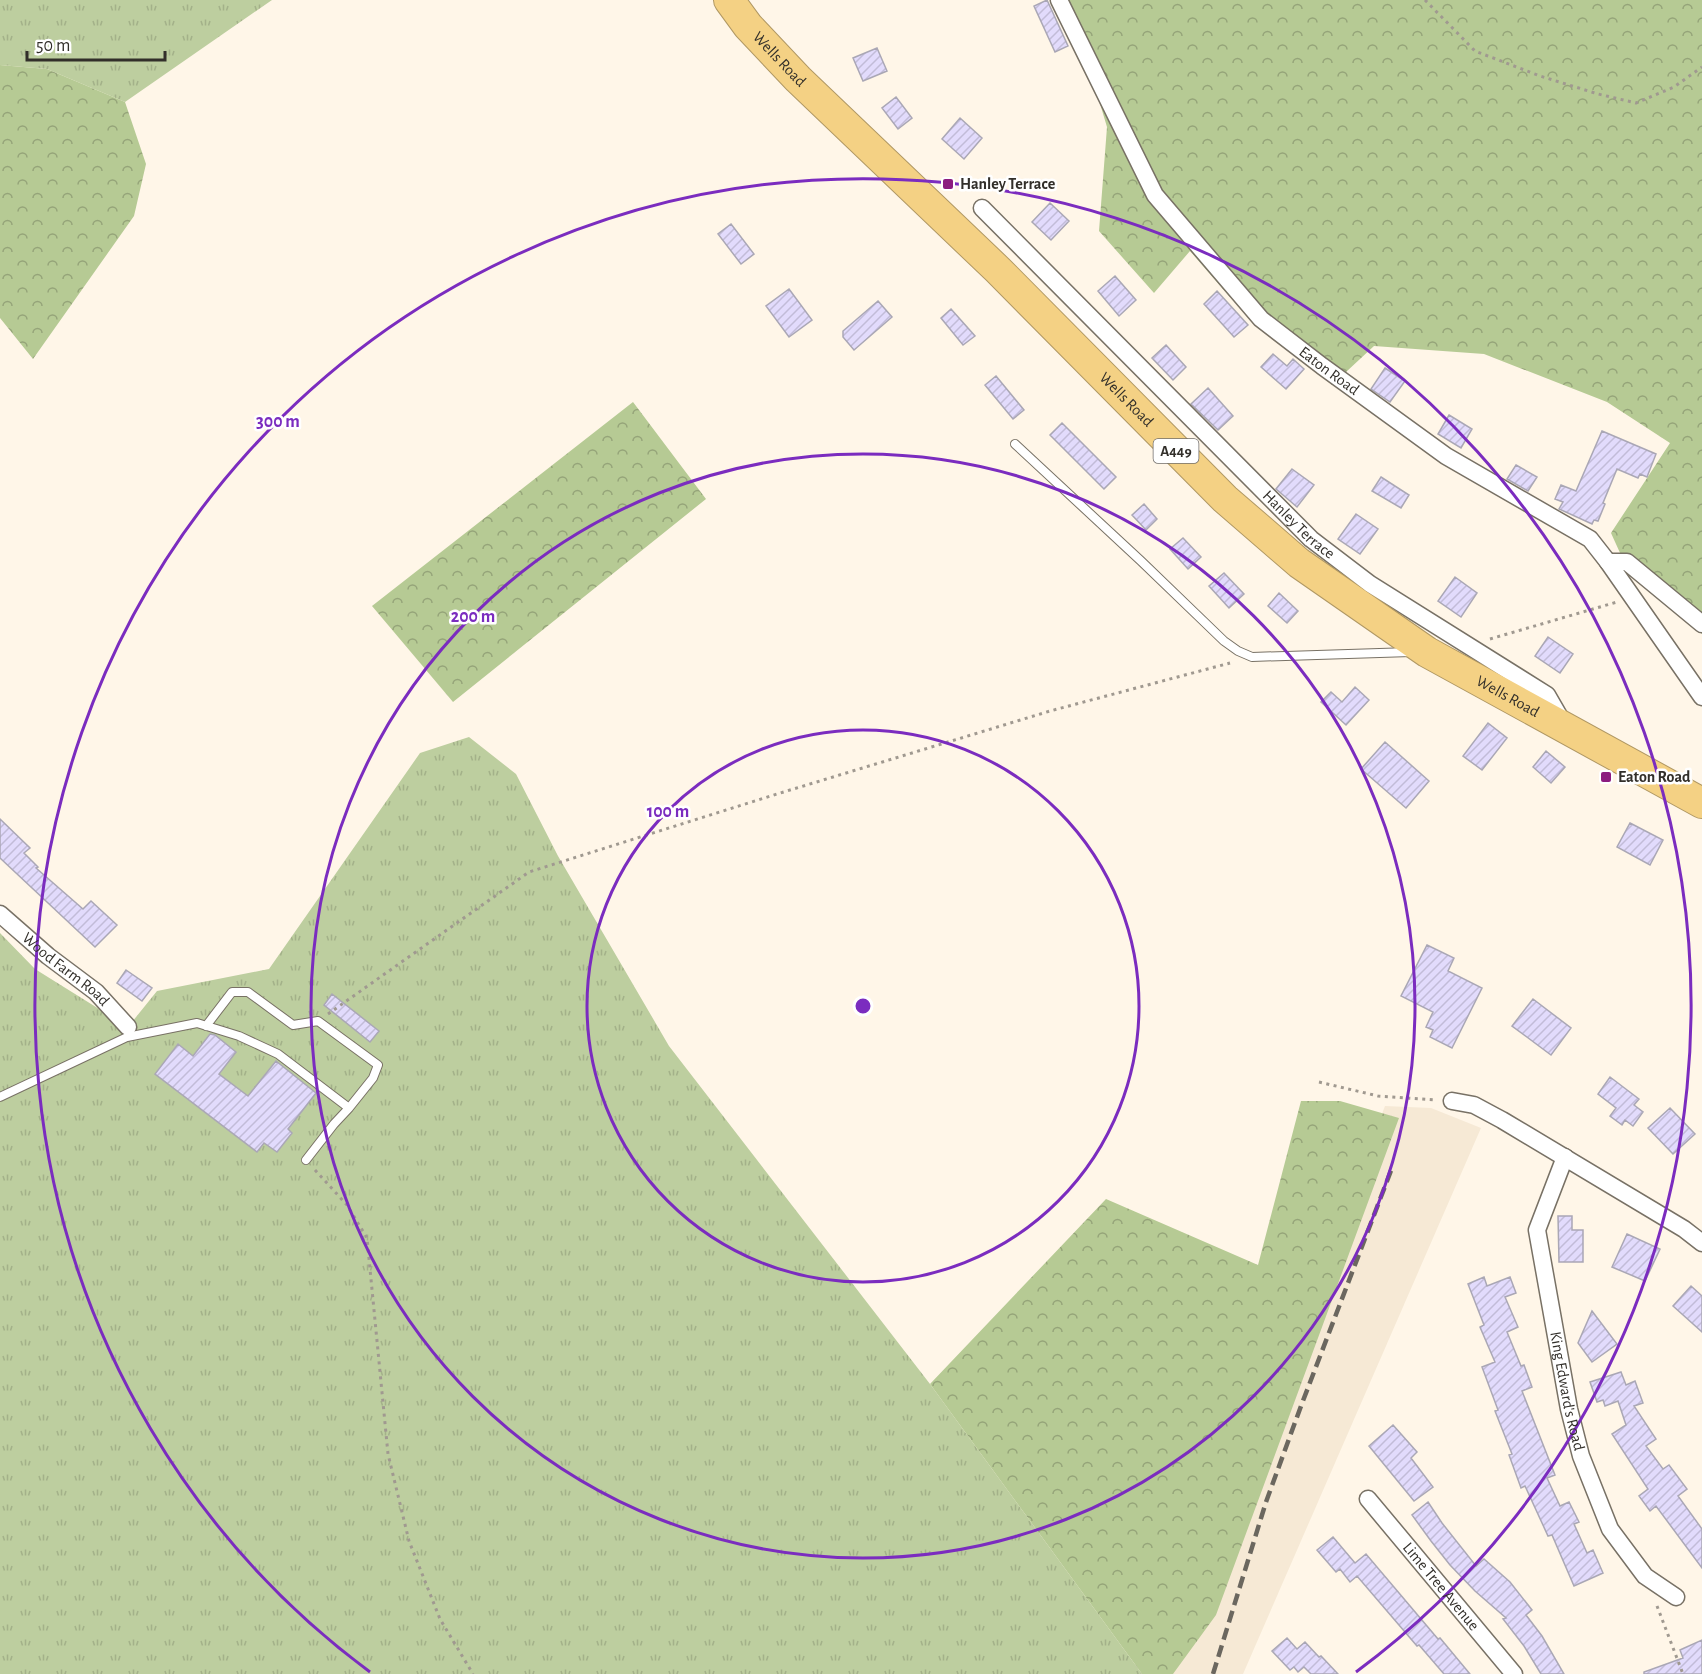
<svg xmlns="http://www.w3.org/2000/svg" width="1702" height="1674" font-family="'Alegreya Sans',sans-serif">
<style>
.built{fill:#f6e9d5}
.grass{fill:url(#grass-tufts)}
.forest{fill:url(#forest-crowns)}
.building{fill:url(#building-hatch);stroke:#aaa7b5;stroke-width:1.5}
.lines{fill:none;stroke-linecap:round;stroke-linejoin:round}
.lane-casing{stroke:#787165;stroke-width:10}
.street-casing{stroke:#787165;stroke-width:19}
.highway-casing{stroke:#b09864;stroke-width:32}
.path{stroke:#a09990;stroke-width:3;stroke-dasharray:3 4.5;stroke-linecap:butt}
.lane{stroke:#fff;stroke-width:8}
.street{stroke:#fff;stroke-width:16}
.highway{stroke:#f4d184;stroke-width:30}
.rail{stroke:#6b675f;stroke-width:4.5;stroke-dasharray:12 6;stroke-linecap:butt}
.ring{fill:none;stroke:#7b2cbf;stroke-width:3}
.poi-dot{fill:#8c1c7f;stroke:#fff;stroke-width:2}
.labels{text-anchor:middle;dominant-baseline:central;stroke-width:5;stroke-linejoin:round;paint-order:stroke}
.shield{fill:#fff;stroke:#706d6a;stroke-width:1.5}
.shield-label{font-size:15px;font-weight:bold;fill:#322f2a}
.street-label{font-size:16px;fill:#322f2a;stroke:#fff}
.poi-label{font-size:16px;font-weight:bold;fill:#322f2a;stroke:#fff;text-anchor:start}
.centre{fill:#7b2cbf;stroke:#fff;stroke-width:3}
.ring-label{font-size:18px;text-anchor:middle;font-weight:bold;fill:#7b2cbf;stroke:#fff;stroke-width:5;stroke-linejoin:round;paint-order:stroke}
</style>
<defs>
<pattern id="grass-tufts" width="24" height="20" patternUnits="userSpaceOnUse" patternTransform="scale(1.5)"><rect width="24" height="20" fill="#bdce9f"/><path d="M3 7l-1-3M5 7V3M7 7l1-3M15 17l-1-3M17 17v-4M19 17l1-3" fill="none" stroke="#a3b189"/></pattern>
<pattern id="forest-crowns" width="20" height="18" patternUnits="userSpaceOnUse" patternTransform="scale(1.5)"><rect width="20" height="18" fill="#b6ca94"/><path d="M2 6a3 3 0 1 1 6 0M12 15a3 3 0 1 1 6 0" fill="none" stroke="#95a479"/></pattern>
<pattern id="building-hatch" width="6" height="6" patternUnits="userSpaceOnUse" patternTransform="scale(1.5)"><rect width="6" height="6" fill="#e2dbfc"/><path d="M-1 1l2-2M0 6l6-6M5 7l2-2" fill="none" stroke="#c2bcd8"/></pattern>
</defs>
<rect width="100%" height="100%" fill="#fff6e8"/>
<path class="built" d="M 1385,1106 L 1431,1108 L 1481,1128 L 1243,1674 L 1166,1674 Z"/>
<path class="grass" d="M 0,0 L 272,0 L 125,102 L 47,69 L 0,65 Z
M 469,737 L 516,774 L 558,856 L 669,1046 L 930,1384 L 1142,1674 L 0,1674 L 0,933 L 35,969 L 128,1027 L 157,991 L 269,969 L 420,753 Z"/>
<path class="forest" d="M 1069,0 L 1702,0 L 1702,634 L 1630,575 L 1611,533 L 1670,443 L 1607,402 L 1484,354 L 1374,346 L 1332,385 L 1229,296 L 1190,251 L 1154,293 L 1099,231 L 1107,127 Z
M 0,65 L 47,69 L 125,102 L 146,164 L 134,216 L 33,359 L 0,318 Z
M 633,402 L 706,499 L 453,702 L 372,606 Z
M 1301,1101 L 1340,1101 L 1399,1118 L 1216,1615 L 1173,1674 L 1142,1674 L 930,1384 L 1106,1199 L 1258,1265 Z"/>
<path class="building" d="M 1047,0 L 1068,46 L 1055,52 L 1034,6 Z
M 877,48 L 887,71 L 863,81 L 853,58 Z
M 896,97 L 912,118 L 898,129 L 882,108 Z
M 960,118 L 982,138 L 964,159 L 942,139 Z
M 1050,203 L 1069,221 L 1051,240 L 1032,222 Z
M 731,224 L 754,254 L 741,264 L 718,234 Z
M 1115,276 L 1136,300 L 1119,316 L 1098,291 Z
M 789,289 L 812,320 L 789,337 L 766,306 Z
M 1217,291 L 1248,325 L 1234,337 L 1204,304 Z
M 878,301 L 892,317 L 854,350 L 843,337 L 843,331 Z
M 951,309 L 975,336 L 963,345 L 941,318 Z
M 1166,345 L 1186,367 L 1173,380 L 1152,358 Z
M 1273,354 L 1287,366 L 1293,359 L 1304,369 L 1286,389 L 1261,367 Z
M 1385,368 L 1405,381 L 1390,402 L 1371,389 Z
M 996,376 L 1024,410 L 1013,419 L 985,385 Z
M 1208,388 L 1233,416 L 1218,430 L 1191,404 Z
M 1449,415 L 1472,429 L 1461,448 L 1438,434 Z
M 1062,423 L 1116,477 L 1104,489 L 1050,435 Z
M 1602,431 L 1656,454 L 1647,477 L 1640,474 L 1638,478 L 1617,469 L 1603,503 L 1605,504 L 1598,521 L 1594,520 L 1592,524 L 1559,509 L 1563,502 L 1555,499 L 1561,485 L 1576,491 Z
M 1516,465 L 1537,477 L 1528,491 L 1507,479 Z
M 1292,469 L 1314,485 L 1297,507 L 1276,489 Z
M 1381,477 L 1409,495 L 1401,508 L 1372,491 Z
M 1144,504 L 1157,519 L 1146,530 L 1132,515 Z
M 1356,514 L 1378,529 L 1360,554 L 1338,539 Z
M 1183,538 L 1201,557 L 1188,569 L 1170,549 Z
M 1224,573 L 1244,594 L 1229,608 L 1209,586 Z
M 1455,577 L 1477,593 L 1461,617 L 1438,601 Z
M 1279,593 L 1298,611 L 1287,623 L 1268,606 Z
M 1548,637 L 1573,654 L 1560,673 L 1535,656 Z
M 1355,687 L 1369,700 L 1346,725 L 1321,702 L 1331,692 L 1342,702 Z
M 1488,723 L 1507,738 L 1482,770 L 1463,756 Z
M 1385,742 L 1429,781 L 1406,808 L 1361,769 Z
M 1546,751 L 1565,767 L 1551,783 L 1533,767 Z
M 0,819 L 30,848 L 24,853 L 38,867 L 36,868 L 83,909 L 91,901 L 117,925 L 95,947 L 0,858 Z
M 1630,823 L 1663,840 L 1650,865 L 1617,847 Z
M 1427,945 L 1454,958 L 1448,971 L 1482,988 L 1452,1048 L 1430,1037 L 1433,1030 L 1426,1027 L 1433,1012 L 1401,996 Z
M 126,970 L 152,988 L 142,1001 L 117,983 Z
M 332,994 L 379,1031 L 370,1042 L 324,1005 Z
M 1533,999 L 1571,1028 L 1551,1055 L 1512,1026 Z
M 210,1034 L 215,1035 L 236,1052 L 219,1074 L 248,1096 L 276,1061 L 316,1093 L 288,1129 L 292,1133 L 277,1152 L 264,1143 L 257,1152 L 155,1074 L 178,1044 L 193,1056 Z
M 1610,1077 L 1639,1099 L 1634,1105 L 1643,1112 L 1633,1126 L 1625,1120 L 1622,1125 L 1610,1116 L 1616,1108 L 1598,1094 Z
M 1670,1108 L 1695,1134 L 1673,1154 L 1648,1128 Z
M 1558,1216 L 1572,1216 L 1572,1230 L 1583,1230 L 1583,1262 L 1559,1262 Z
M 1627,1234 L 1660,1249 L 1645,1281 L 1612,1267 Z
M 1484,1277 L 1487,1286 L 1510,1277 L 1516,1293 L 1505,1297 L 1518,1327 L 1507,1332 L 1521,1366 L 1524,1365 L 1532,1387 L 1522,1391 L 1555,1475 L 1547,1478 L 1560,1506 L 1569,1502 L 1579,1522 L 1574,1524 L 1587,1553 L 1593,1550 L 1603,1573 L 1574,1586 L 1552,1535 L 1548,1536 L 1525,1486 L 1521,1488 L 1509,1455 L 1512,1454 L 1495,1411 L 1498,1410 L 1482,1367 L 1495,1362 L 1480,1327 L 1484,1325 L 1468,1284 Z
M 1691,1286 L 1702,1296 L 1702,1332 L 1673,1306 Z
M 1592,1311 L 1617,1344 L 1592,1362 L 1578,1343 Z
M 1621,1372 L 1626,1385 L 1635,1381 L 1643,1403 L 1634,1406 L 1656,1439 L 1646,1446 L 1663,1469 L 1669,1465 L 1687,1489 L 1678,1496 L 1702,1529 L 1702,1568 L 1656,1506 L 1650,1511 L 1639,1496 L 1648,1489 L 1612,1434 L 1626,1425 L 1618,1401 L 1605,1406 L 1603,1400 L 1597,1402 L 1590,1382 Z
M 1393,1425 L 1417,1452 L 1411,1458 L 1433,1487 L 1414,1501 L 1369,1446 Z
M 1428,1502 L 1442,1523 L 1476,1566 L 1484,1559 L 1510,1582 L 1532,1610 L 1526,1615 L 1542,1636 L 1564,1674 L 1541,1674 L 1524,1646 L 1503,1619 L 1506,1618 L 1475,1591 L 1450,1565 L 1431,1541 L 1412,1515 Z
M 1333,1537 L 1355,1563 L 1366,1554 L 1438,1639 L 1440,1638 L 1470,1674 L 1444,1674 L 1419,1645 L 1417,1646 L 1357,1576 L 1350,1582 L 1340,1569 L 1336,1572 L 1317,1550 Z
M 1287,1638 L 1297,1649 L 1305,1642 L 1319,1657 L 1321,1656 L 1338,1674 L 1311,1674 L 1304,1667 L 1298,1672 L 1294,1667 L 1290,1670 L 1272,1651 Z
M 1702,1640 L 1702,1674 L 1644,1674 L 1644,1672 L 1683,1658 L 1680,1650 Z"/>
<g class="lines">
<defs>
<path id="lane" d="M 1015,444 L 1141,561 L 1224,641 L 1238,651 L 1252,657 L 1411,652
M 206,1026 L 232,992 L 248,992 L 293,1025 L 318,1021 L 378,1065 L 373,1078 L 349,1108
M 0,1097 L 127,1037 L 197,1023 L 239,1036 L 278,1054 L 349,1108 L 334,1124 L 306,1160"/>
<g id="street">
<path id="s1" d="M 1059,0 L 1155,195 L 1261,319 L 1322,366 L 1446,456 L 1590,539 L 1608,562 L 1702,697"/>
<path id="s2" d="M 982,208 L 1311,539 L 1370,584 L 1547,695 L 1562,721"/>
<path d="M 1608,562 L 1627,562 L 1702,624"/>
<path id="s3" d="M 0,914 L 48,956 L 96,992 L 128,1027"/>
<path d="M 1452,1101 L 1474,1105 L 1502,1120 L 1684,1229 L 1702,1243"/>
<path id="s4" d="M 1565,1157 L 1537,1230 L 1569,1409 L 1581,1456 L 1610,1529 L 1645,1576 L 1676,1597"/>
<path id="s5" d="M 1368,1499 L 1514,1674"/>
</g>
<g id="highway">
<path id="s6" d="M 729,0 L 748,26 L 798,79 L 998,270 L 1225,499 L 1299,563 L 1427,652 L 1702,803"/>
</g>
</defs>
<use href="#lane" class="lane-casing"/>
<use href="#street" class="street-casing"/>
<use href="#highway" class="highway-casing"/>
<path class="path" d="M 1425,0 L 1475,51 L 1540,76 L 1598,94 L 1636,103 L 1674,87 L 1702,67
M 1490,639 L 1617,602
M 328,1014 L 529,872 L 777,794 L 1050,711 L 1230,663
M 1319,1082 L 1378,1096 L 1436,1100
M 315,1170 L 347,1205 L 367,1238 L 388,1454 L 409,1541 L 440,1619 L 473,1674
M 1657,1606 L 1683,1674"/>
<use href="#lane" class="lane"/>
<use href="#street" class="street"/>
<use href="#highway" class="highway"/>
<path class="rail" d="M 1213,1674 L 1266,1502 L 1301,1406 L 1392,1168"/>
</g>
<g class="ring">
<circle cx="863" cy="1006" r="276"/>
<circle cx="863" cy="1006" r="552"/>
<path d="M370 1672A828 828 0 1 1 1356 1672"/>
</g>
<g class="poi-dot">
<rect x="942" y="178" width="12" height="12" rx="3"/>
<rect x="1600" y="771" width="12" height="12" rx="3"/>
</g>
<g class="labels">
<rect class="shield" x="1153.5" y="439" width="45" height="24" rx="4.5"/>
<g class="shield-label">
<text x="1176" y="451">A449</text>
</g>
<g class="street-label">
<text stroke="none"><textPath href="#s6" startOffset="78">Wells Road</textPath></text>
<text stroke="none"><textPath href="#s1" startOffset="466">Eaton Road</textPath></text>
<text stroke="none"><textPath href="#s6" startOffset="564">Wells Road</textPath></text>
<text stroke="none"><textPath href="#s2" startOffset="448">Hanley Terrace</textPath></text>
<text stroke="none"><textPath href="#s6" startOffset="1050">Wells Road</textPath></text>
<text stroke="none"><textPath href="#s3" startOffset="86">Wood Farm Road</textPath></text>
<text stroke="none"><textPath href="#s4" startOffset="242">King Edward's Road</textPath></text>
<text stroke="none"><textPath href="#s5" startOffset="114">Lime Tree Avenue</textPath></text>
</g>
<g class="poi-label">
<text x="960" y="184">Hanley Terrace</text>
<text x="1618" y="777">Eaton Road</text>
</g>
</g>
<circle cx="863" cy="1006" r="9" class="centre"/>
<g class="ring-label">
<text x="278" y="427">300 m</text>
<text x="473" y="622">200 m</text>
<text x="668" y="817">100 m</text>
</g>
<path d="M27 51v9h138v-9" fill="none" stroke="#322f2a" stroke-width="3"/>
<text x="36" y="51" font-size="18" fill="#322f2a" stroke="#ffffff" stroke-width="4.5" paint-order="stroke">50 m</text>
</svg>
